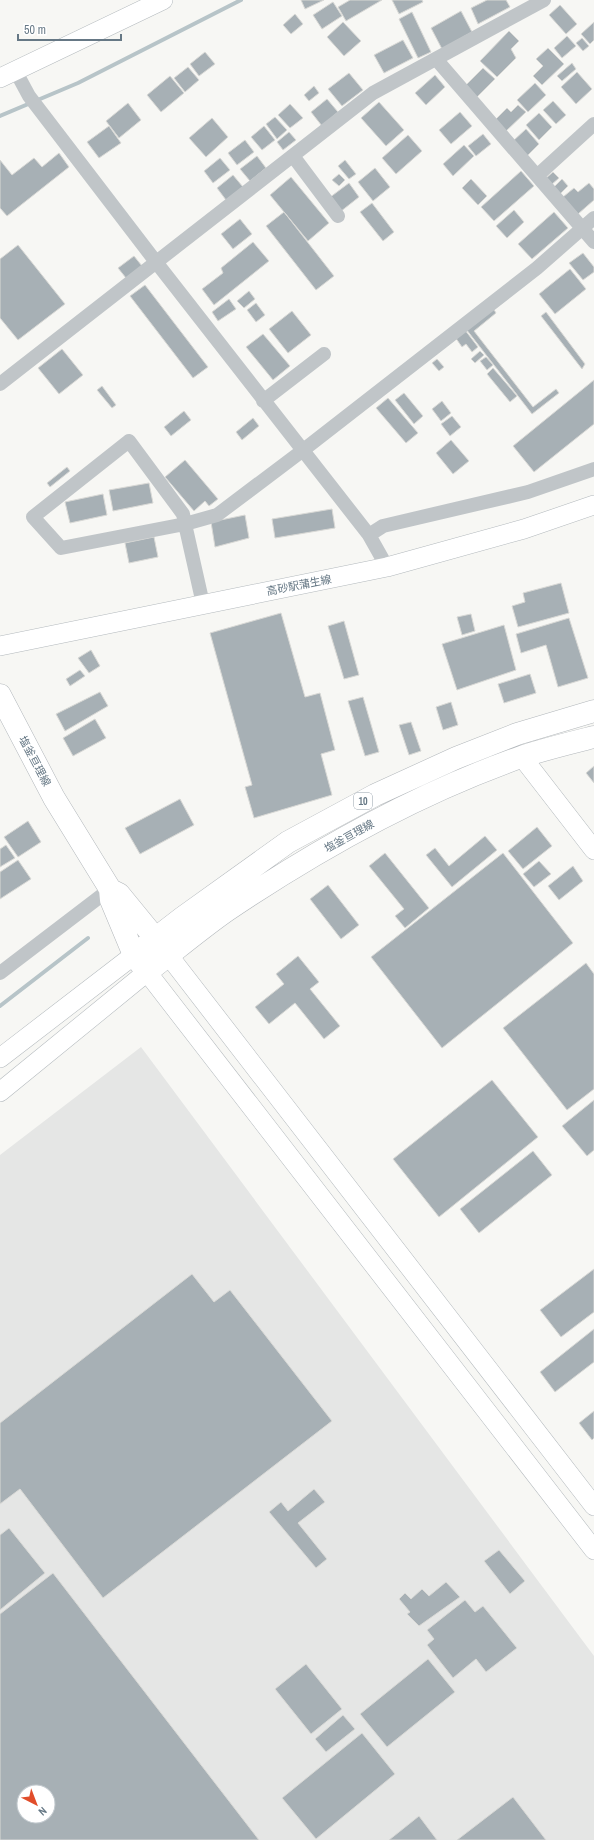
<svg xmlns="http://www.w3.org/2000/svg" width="594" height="1840" font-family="'Archivo Narrow','Noto Sans JP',sans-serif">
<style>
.built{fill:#e5e6e5;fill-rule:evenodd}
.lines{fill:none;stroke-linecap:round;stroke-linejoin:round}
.stream{stroke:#b7c4c8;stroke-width:4}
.building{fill:#a7b0b5;stroke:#d9d9d6;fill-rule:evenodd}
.secondary-casing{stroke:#b3b9bd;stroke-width:20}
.primary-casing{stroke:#b2b7bb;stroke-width:23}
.street{stroke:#c0c5c8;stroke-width:14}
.secondary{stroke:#fff;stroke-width:19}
.primary{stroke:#fff;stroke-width:22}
.labels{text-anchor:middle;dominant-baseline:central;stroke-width:4;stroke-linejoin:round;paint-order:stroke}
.shield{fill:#fff;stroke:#94a0aa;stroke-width:1}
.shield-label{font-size:10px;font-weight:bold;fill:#667885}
.street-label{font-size:11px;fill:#667885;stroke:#fff}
</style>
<rect width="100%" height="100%" fill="#f7f7f4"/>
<path class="built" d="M 141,1047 L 594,1656 L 594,1840 L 0,1840 L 0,1155 ZM 24,1792 L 48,1792 L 48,1816 L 24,1816 Z"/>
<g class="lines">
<path class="stream" d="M 0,116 L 78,83 L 241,0
M 0,1006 L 88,938"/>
</g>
<path class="building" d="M 301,0 L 324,0 L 305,9 Z
M 350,0 L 382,0 L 346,21 L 338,7 Z
M 392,0 L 422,0 L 423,2 L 399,14 Z
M 487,0 L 506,0 L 510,7 L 478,24 L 471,8 Z
M 333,2 L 342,16 L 322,29 L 313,15 Z
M 560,5 L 577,24 L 566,34 L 549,15 Z
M 461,11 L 472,32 L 442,49 L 431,28 Z
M 412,12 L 431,52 L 418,58 L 399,19 Z
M 295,14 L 303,24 L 291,34 L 283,25 Z
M 343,22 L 361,41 L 344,56 L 327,37 Z
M 594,22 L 594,40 L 590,44 L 581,34 Z
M 509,31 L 519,41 L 511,49 L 516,58 L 497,77 L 480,61 Z
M 567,36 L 576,46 L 562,58 L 554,48 Z
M 582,38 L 589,46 L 583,51 L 576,43 Z
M 403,40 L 413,58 L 384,73 L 374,55 Z
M 548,48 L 564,64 L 542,85 L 533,76 L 543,66 L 536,59 Z
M 205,52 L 215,64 L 199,76 L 190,64 Z
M 572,63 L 576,69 L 562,81 L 557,76 Z
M 188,67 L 199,80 L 185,92 L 174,78 Z
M 483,68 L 495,79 L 477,97 L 465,86 Z
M 577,72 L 592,89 L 576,104 L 561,87 Z
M 349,73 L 363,90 L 342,106 L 328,89 Z
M 435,75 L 445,87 L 426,105 L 415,93 Z
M 170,76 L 184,93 L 161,112 L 147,95 Z
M 535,83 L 546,95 L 528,112 L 517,100 Z
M 314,86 L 319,93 L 309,101 L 304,95 Z
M 327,99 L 338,112 L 322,126 L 311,112 Z
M 553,101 L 566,115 L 556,124 L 543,110 Z
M 379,102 L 404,130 L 386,146 L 361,118 Z
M 128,103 L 141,120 L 119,138 L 106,121 Z
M 290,104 L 303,118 L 290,128 L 278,115 Z
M 518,105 L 526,112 L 505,132 L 494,121 L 507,108 L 511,112 Z
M 460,112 L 472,126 L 451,144 L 439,130 Z
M 539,113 L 552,127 L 539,140 L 526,125 Z
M 275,117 L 287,130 L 277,139 L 266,124 Z
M 212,118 L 228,137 L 206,157 L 189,138 Z
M 109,126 L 121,143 L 99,158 L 87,142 Z
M 264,126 L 275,140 L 262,150 L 251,137 Z
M 526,129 L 539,144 L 527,156 L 513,141 Z
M 289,132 L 296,140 L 283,150 L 277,142 Z
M 483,134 L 491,144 L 476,156 L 468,146 Z
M 408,135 L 422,151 L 396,174 L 382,158 Z
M 245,140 L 254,152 L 237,165 L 228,153 Z
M 464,145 L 474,156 L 453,176 L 443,164 Z
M 59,153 L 69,167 L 7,216 L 0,208 L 0,160 L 12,175 L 34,158 L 42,167 Z
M 257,156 L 266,168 L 250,181 L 240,169 Z
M 220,158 L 230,170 L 213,183 L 204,171 Z
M 345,160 L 356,174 L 349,179 L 338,166 Z
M 375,168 L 390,187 L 373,201 L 358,182 Z
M 521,171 L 534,186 L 494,221 L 481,207 Z
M 553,172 L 559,178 L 551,185 L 545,179 Z
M 339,174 L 345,180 L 339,186 L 332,180 Z
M 233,175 L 243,187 L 226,200 L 217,188 Z
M 291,177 L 329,223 L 308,241 L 270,195 Z
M 471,179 L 487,196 L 478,205 L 462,188 Z
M 562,179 L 568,186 L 559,195 L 553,188 Z
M 349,183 L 359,197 L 340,212 L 329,198 Z
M 589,183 L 594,189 L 594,200 L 578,214 L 563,197 L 574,188 L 578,192 Z
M 372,203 L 394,232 L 383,241 L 360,212 Z
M 514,210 L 524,222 L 507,238 L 496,226 Z
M 284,212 L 334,276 L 316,290 L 266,226 Z
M 554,212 L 568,228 L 532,259 L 518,244 Z
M 240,219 L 252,234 L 233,249 L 221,234 Z
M 253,242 L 269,261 L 214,305 L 202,289 L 223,273 L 221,268 Z
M 18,245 L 65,304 L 18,340 L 0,318 L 0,259 Z
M 583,253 L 594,267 L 594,272 L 583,280 L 569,263 Z
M 134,256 L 142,266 L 126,278 L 118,268 Z
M 570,269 L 586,289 L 555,314 L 539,294 Z
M 145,285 L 208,367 L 193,378 L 130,296 Z
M 249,291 L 255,299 L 244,308 L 237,301 Z
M 229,299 L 236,309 L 218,321 L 212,312 Z
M 256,303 L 265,315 L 256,322 L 247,310 Z
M 493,308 L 496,313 L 474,331 L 533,407 L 556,389 L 559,393 L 532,414 L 466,329 Z
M 292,311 L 311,335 L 288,353 L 269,329 Z
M 546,312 L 585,364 L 582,369 L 541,316 Z
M 465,330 L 478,347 L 472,352 L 466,344 L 462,347 L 455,337 Z
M 263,334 L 290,366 L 273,380 L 246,347 Z
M 62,349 L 83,375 L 59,394 L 38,368 Z
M 480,351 L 484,355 L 475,363 L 471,359 Z
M 486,357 L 493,365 L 487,370 L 480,361 Z
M 437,359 L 444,367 L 439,371 L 432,363 Z
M 493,368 L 517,396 L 510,402 L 487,374 Z
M 594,380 L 594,424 L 534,472 L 513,446 Z
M 102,386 L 116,405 L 112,408 L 97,390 Z
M 404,393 L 423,416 L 414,424 L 395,400 Z
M 388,398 L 418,433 L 406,443 L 376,408 Z
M 442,401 L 451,413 L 441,421 L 432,409 Z
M 184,411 L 191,420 L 171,436 L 164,427 Z
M 452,416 L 461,427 L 450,436 L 441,424 Z
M 253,418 L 259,426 L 242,440 L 236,432 Z
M 451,440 L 469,461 L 453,474 L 436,453 Z
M 185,460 L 218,499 L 209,506 L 205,501 L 194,511 L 165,477 Z
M 67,467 L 70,471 L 50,487 L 47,483 Z
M 149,483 L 153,503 L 113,511 L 109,490 Z
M 103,494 L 107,515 L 70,523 L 65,502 Z
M 332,509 L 335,528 L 275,538 L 272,519 Z
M 245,515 L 249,538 L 215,547 L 211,522 Z
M 154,537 L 158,557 L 129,563 L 125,543 Z
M 561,583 L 569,613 L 518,627 L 512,606 L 525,602 L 523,593 Z
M 281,613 L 305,697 L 320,693 L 335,750 L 321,754 L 332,795 L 254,818 L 245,787 L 252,785 L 210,633 Z
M 471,614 L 475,631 L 462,635 L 457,617 Z
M 569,618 L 588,678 L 558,687 L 546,645 L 521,653 L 516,634 Z
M 344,621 L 359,675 L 344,679 L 328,626 Z
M 504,625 L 516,670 L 457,690 L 442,644 Z
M 91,650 L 100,666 L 89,673 L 78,658 Z
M 80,670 L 85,676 L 70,686 L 66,679 Z
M 530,674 L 536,693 L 504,703 L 498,684 Z
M 100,692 L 108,706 L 65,731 L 56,714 Z
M 363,697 L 379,752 L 365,756 L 348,701 Z
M 451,702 L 458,725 L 443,730 L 436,707 Z
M 95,719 L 106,738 L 73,756 L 63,738 Z
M 411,722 L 421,751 L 409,755 L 399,725 Z
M 594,766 L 594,783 L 586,773 Z
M 180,799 L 194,825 L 140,854 L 125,828 Z
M 28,821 L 41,842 L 18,857 L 4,837 Z
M 537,827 L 552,846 L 523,869 L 508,851 Z
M 485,836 L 497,850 L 452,887 L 426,855 L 435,848 L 449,866 Z
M 6,845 L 15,858 L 0,867 L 0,849 Z
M 385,853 L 429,908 L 405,928 L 395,916 L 404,909 L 369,866 Z
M 503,853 L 573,943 L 442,1048 L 371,957 Z
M 18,860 L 31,879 L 0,899 L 0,872 Z
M 539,861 L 551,874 L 534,887 L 523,874 Z
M 573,866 L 583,881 L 559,900 L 548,886 Z
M 328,885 L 359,925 L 341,939 L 310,899 Z
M 298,956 L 319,982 L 310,989 L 340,1026 L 324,1039 L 295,1003 L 269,1024 L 255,1007 L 284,984 L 276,974 Z
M 586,963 L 594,974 L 594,1089 L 567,1110 L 503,1028 Z
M 492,1080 L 538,1137 L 439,1217 L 393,1159 Z
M 594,1100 L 594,1150 L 587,1156 L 562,1126 Z
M 533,1151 L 552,1175 L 479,1233 L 460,1209 Z
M 594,1269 L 594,1312 L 561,1337 L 540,1310 Z
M 192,1274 L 214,1302 L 230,1290 L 332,1421 L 103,1598 L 20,1489 L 0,1504 L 0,1423 Z
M 594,1329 L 594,1362 L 555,1392 L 540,1372 Z
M 594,1411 L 594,1438 L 592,1440 L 579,1423 Z
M 314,1489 L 325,1502 L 298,1523 L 327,1559 L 316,1568 L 269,1512 L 281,1502 L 288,1511 Z
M 9,1528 L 45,1573 L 0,1610 L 0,1535 Z
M 499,1550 L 525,1581 L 510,1594 L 484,1561 Z
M 53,1573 L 259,1840 L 0,1840 L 0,1614 ZM 24,1792 L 48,1792 L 48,1816 L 24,1816 Z
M 446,1582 L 460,1597 L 419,1626 L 407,1614 L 410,1612 L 399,1599 L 405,1593 L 411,1599 L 422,1589 L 429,1596 Z
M 465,1600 L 475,1612 L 483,1606 L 517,1648 L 486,1672 L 476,1659 L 453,1678 L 427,1645 L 434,1639 L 427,1630 Z
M 428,1659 L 455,1692 L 387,1747 L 360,1714 Z
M 306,1664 L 342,1709 L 311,1734 L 275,1689 Z
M 343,1715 L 355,1729 L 326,1752 L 315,1739 Z
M 362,1733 L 395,1774 L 316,1839 L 282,1798 Z
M 513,1797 L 546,1840 L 457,1840 Z
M 419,1816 L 437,1840 L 389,1840 Z"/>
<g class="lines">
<defs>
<path id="secondary" d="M 0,78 L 163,0
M 0,646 L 387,567 L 524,529 L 594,505
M 522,757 L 594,850
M 169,956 L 594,1506
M 0,1058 L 134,955
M 0,1092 L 147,972 L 594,1550"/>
<path id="primary" d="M 0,695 L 54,798 L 110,889 L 111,900 L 134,955 L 147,972 C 173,952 199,930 226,911 C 318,849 416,794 521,757 C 545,749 570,743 594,737
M 111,890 L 119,894 L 164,949
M 134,955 L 182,918 L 288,842 L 375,795 L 456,758 L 517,734 L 594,711"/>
</defs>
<use href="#secondary" class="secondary-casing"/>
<use href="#primary" class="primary-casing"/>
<path class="street" d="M 436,59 L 594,242
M 15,70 L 29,96 L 156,262 L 369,535 L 387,567
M 293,156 L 338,216
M 538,175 L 594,124
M 0,384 L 373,93 L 544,0
M 263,401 L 324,354
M 369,535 L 383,526 L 528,492 L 594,469
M 203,604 L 185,524 L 183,514 L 129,441 L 33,517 L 61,548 L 185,524 L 217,515 L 302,451 L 537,268 L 594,218
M 0,973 L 110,889"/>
<use href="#secondary" class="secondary"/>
<use href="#primary" class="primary"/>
</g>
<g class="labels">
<rect class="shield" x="354" y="793" width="18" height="16" rx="3"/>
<g class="shield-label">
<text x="363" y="801">10</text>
</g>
<g class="street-label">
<text transform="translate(299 585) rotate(-11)">高砂駅蒲生線</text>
<text transform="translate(35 761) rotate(62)">塩釜亘理線</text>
<text transform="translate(349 836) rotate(-29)">塩釜亘理線</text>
</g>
</g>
<g transform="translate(36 1804) rotate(138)"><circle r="19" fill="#ffffff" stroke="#c2c9ce"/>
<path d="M0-3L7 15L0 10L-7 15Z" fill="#e14d2a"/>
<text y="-6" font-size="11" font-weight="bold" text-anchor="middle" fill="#667885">N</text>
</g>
<path d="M18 34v6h103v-6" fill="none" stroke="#667885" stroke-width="2"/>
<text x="24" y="34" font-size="12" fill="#667885" stroke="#ffffff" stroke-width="3" paint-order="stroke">50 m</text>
</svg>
